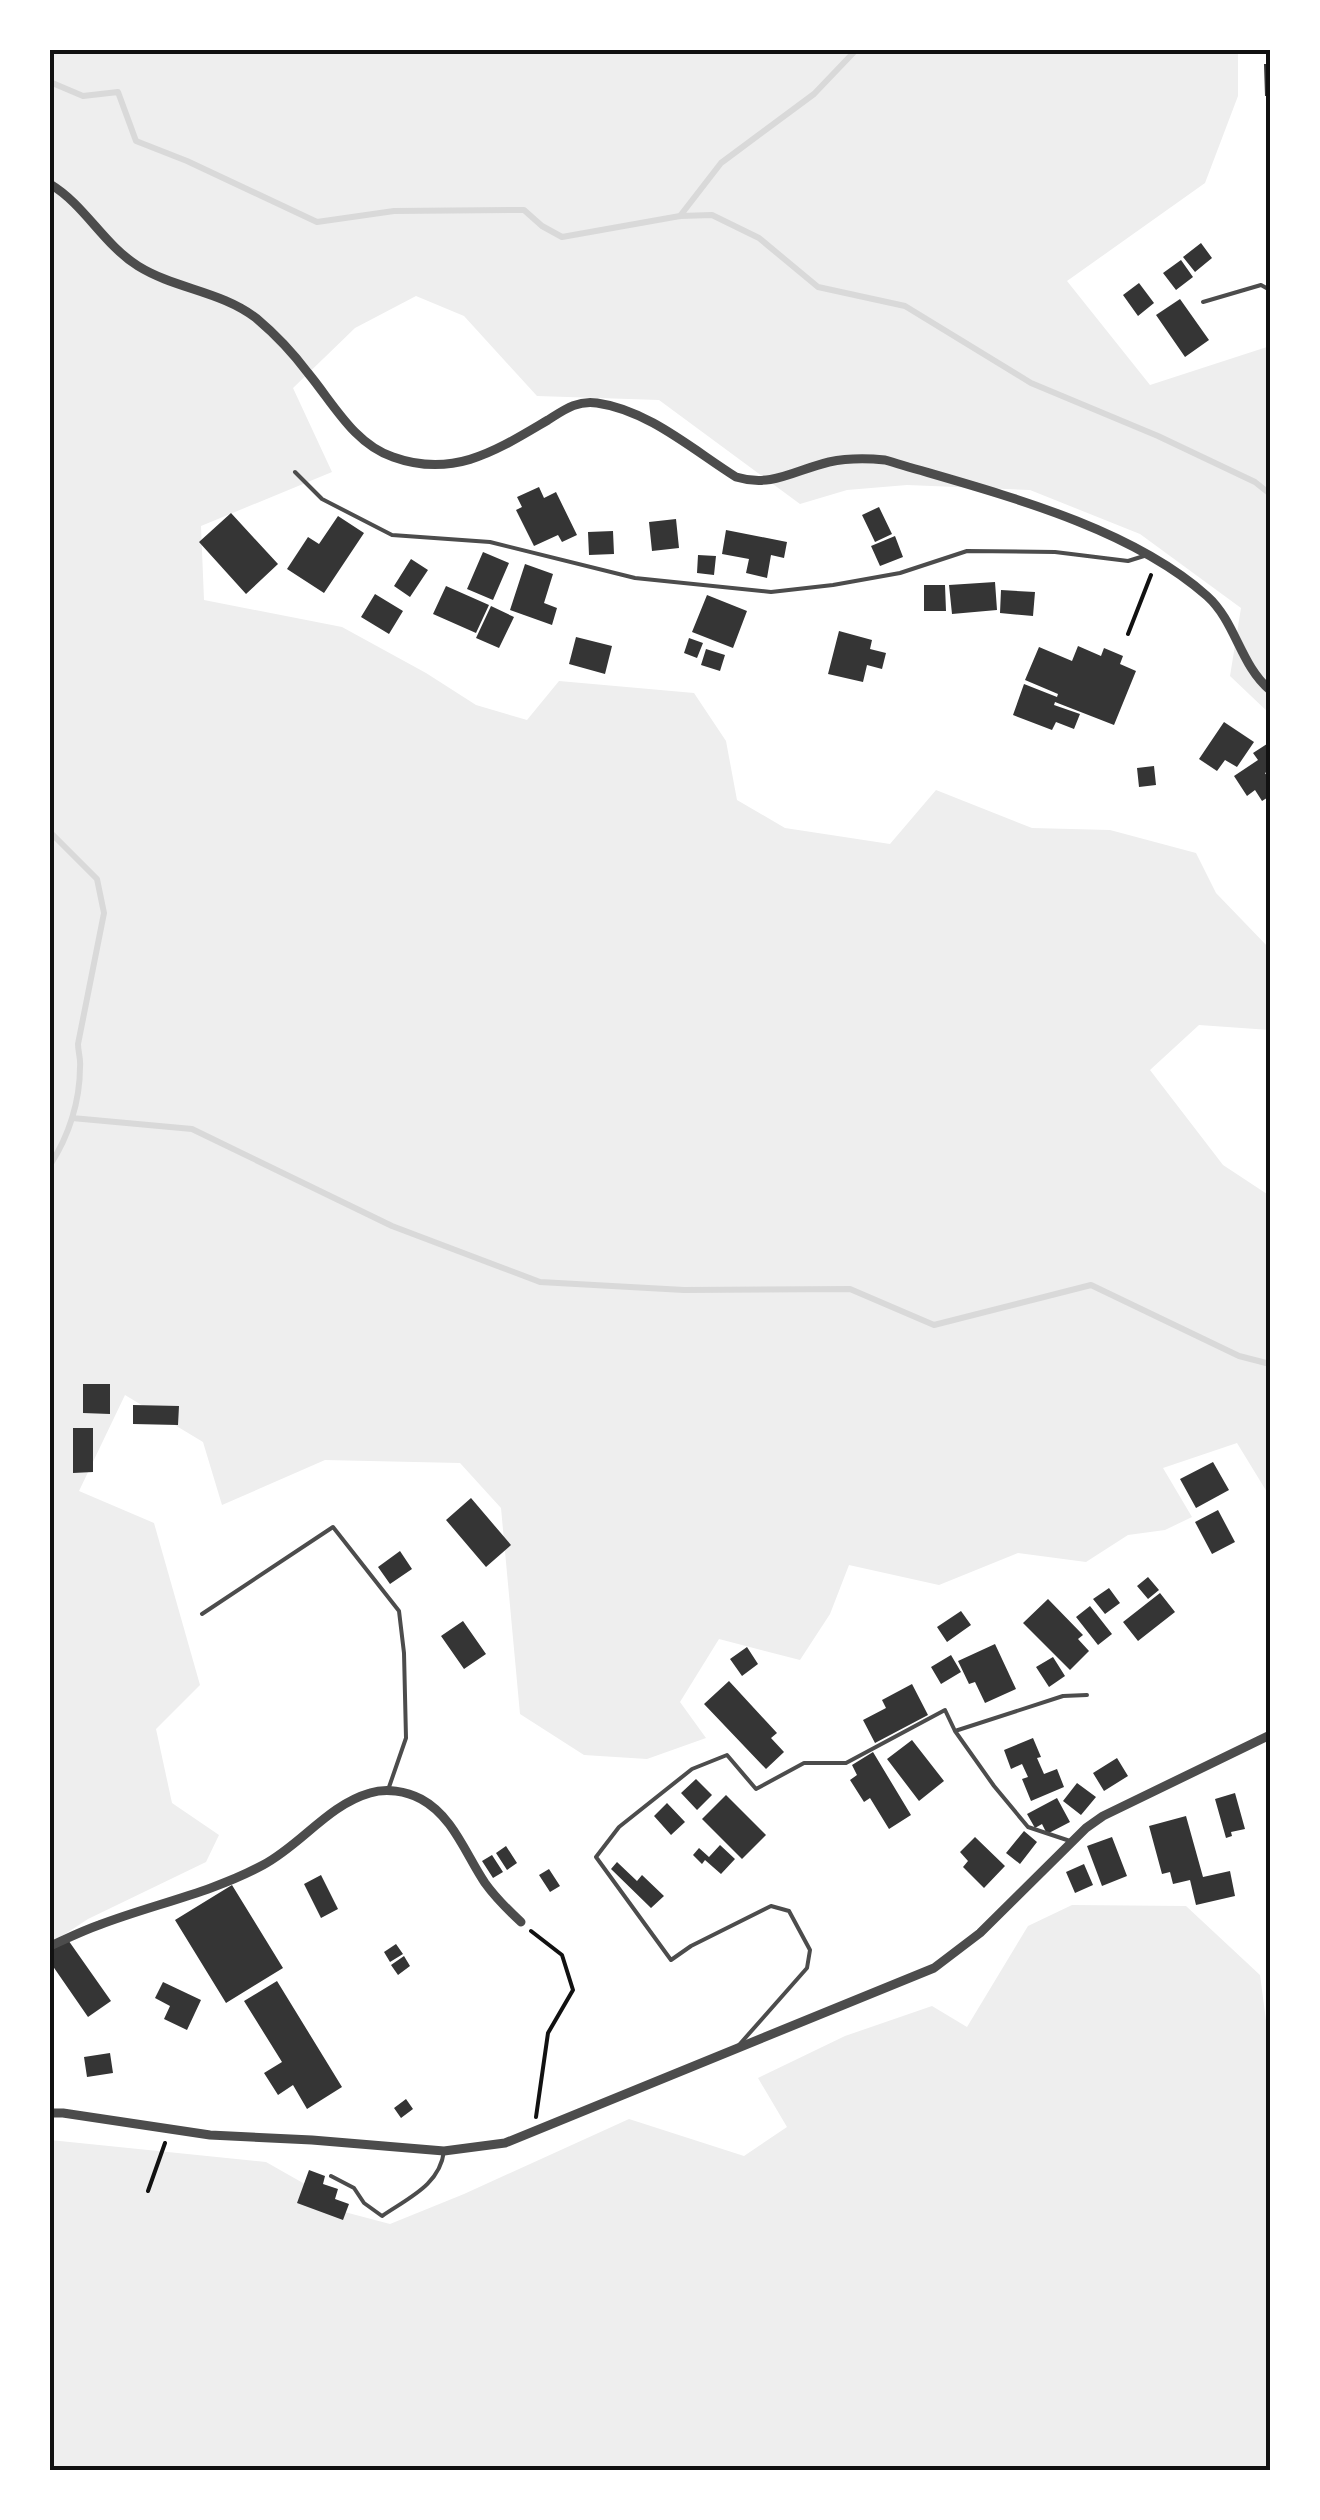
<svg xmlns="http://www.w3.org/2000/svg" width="1320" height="2520" font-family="'Source Serif 4',serif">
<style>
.green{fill:#eee}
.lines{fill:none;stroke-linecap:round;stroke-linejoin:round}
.stream{stroke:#d9d9d9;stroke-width:6}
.building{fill:#353535}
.path{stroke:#111;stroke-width:4}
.service{stroke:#4c4c4c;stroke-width:4}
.minor{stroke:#4c4c4c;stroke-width:9}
.neatline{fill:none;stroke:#111;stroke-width:4}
</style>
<rect width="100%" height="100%" fill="#fff"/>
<path class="green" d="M 50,50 L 1238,50 L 1238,96 L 1205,183 L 1067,281 L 1150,385 L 1270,346 L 1270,714 L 1230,676 L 1241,608 L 1140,534 L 1030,490 L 907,485 L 847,490 L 800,504 L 659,400 L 537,396 L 464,316 L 416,296 L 355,328 L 293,388 L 332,472 L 201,526 L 204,600 L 342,627 L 426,673 L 476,705 L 527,720 L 559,681 L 694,693 L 726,741 L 737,800 L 785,828 L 890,844 L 936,790 L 1032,828 L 1110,830 L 1196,853 L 1216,893 L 1270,949 L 1270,1030 L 1199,1025 L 1150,1070 L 1223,1165 L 1270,1196 L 1270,1497 L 1237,1443 L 1163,1468 L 1192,1517 L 1165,1530 L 1128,1535 L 1086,1562 L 1018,1553 L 939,1585 L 849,1565 L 830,1614 L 800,1660 L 719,1639 L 680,1702 L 706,1738 L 647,1759 L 584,1755 L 520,1714 L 501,1508 L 460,1463 L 325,1460 L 222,1505 L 203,1442 L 125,1395 L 79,1491 L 154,1523 L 200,1685 L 156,1729 L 172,1803 L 219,1835 L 206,1862 L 88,1919 L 50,1944 Z
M 1072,1905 L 1186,1906 L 1260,1975 L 1270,2051 L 1270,2470 L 50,2470 L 50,2140 L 266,2162 L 310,2187 L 337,2210 L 390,2224 L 464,2194 L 629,2119 L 744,2156 L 787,2127 L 758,2078 L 845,2036 L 932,2006 L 967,2027 L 1028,1926 Z"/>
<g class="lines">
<path class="stream" d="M 50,82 L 83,96 L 118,92 L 136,141 L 187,161 L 317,222 L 394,211 L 524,210 L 542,226 L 562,237 L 680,216 L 712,215 L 759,238 L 818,287 L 905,306 L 1031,383 L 1158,436 L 1255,482 L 1270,494
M 680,216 L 721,163 L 814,94 L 856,50
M 50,832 L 97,879 L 104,913 L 78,1044 C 78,1052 81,1059 80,1067 C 80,1101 69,1136 50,1165
M 72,1118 L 192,1129 L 392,1226 L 540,1282 L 684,1290 L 850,1289 L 934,1325 L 1091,1285 L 1239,1356 L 1270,1364"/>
</g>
<path class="building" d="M 1264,64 L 1270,64 L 1270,96 L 1265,96 Z
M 1201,243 L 1212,258 L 1195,272 L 1183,257 Z
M 1181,260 L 1193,277 L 1176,290 L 1163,273 Z
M 1139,283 L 1154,303 L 1138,316 L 1123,295 Z
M 1180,299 L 1209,340 L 1185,357 L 1156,315 Z
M 539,487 L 544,498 L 556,492 L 577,535 L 562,542 L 558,535 L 534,546 L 516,510 L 522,507 L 517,497 Z
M 879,507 L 892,534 L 875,542 L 862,515 Z
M 231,513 L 278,564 L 246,594 L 199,542 Z
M 338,516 L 364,533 L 324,593 L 287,569 L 308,537 L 319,544 Z
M 676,519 L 679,548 L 652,551 L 649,522 Z
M 726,530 L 787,542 L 784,558 L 771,555 L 767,578 L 746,573 L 749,559 L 722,554 Z
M 613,531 L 614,554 L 589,555 L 588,532 Z
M 895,536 L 903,557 L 880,566 L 871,546 Z
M 483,552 L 509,563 L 493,600 L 467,589 Z
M 698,555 L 716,556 L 714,575 L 697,573 Z
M 411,559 L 428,570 L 410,597 L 394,586 Z
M 525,564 L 553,574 L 544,603 L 557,608 L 552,625 L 510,610 Z
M 995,582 L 997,610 L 952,614 L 949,585 Z
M 924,585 L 945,585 L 946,611 L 924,611 Z
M 446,586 L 489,605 L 476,633 L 433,614 Z
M 1001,590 L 1035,592 L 1033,616 L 1000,613 Z
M 375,594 L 403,611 L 389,634 L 361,617 Z
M 707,595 L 747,611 L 733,648 L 692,632 Z
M 491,606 L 514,617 L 499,648 L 476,638 Z
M 839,631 L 872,640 L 870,649 L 886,653 L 882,669 L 867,665 L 863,682 L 828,674 Z
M 576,637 L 612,646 L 605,674 L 569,664 Z
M 689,638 L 703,643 L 697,658 L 684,653 Z
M 1078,646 L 1101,656 L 1104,648 L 1123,656 L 1120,664 L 1136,671 L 1114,725 L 1055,702 L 1054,705 L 1080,714 L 1074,729 L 1056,722 L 1052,730 L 1013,715 L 1024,684 L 1057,697 L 1058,694 L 1025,680 L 1039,647 L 1072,661 Z
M 706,649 L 725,655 L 720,671 L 701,665 Z
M 1224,722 L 1254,742 L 1237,767 L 1225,760 L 1217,771 L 1199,759 Z
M 1270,742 L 1270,770 L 1265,773 L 1270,780 L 1270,796 L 1262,801 L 1255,790 L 1247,796 L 1234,776 L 1258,760 L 1253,753 Z
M 1154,766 L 1156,785 L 1139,787 L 1137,768 Z
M 83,1384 L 110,1384 L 110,1414 L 83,1413 Z
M 133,1405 L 179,1406 L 178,1425 L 133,1424 Z
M 73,1428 L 93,1428 L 93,1472 L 73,1473 Z
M 1213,1462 L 1229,1490 L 1196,1508 L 1180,1479 Z
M 471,1498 L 511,1545 L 486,1567 L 446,1520 Z
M 1218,1510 L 1235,1542 L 1212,1554 L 1195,1522 Z
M 400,1551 L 412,1569 L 390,1584 L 378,1567 Z
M 1148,1577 L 1159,1590 L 1148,1599 L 1137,1586 Z
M 1109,1588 L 1120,1603 L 1105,1614 L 1093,1599 Z
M 1160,1593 L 1175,1612 L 1138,1641 L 1123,1622 Z
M 1048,1599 L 1083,1635 L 1078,1639 L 1089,1651 L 1070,1670 L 1023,1623 Z
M 1090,1606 L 1112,1634 L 1098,1645 L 1076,1617 Z
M 961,1611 L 971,1625 L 947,1642 L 937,1627 Z
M 463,1621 L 486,1654 L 464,1669 L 441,1636 Z
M 995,1644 L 1016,1689 L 985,1703 L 975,1682 L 969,1684 L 958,1661 Z
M 747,1647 L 758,1664 L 742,1676 L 730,1659 Z
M 951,1655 L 961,1672 L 941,1684 L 931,1667 Z
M 1053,1657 L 1065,1676 L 1049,1687 L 1036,1667 Z
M 729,1681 L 777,1733 L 771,1738 L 784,1752 L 766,1769 L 704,1704 Z
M 912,1684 L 928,1715 L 875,1743 L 863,1720 L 886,1708 L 882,1700 Z
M 1033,1738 L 1041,1757 L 1037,1758 L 1044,1774 L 1057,1769 L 1064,1787 L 1031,1801 L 1022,1779 L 1028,1777 L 1022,1764 L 1011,1769 L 1004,1750 Z
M 912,1740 L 944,1781 L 919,1801 L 887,1759 Z
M 873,1752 L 911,1815 L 889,1829 L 870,1798 L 864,1802 L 850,1780 L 857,1775 L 852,1765 Z
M 1117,1758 L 1128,1776 L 1104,1791 L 1093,1773 Z
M 696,1779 L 712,1795 L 697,1810 L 681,1793 Z
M 1077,1783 L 1096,1797 L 1081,1815 L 1063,1801 Z
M 1235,1793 L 1245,1829 L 1231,1832 L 1232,1836 L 1226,1838 L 1215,1799 Z
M 726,1795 L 766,1835 L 742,1859 L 702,1819 Z
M 1057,1798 L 1070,1822 L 1047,1834 L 1042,1824 L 1035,1828 L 1027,1814 Z
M 667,1803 L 685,1822 L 671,1835 L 654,1816 Z
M 1186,1816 L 1203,1877 L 1230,1871 L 1235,1896 L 1196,1905 L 1190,1880 L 1173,1884 L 1170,1872 L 1162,1874 L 1149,1826 Z
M 1024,1831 L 1037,1842 L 1020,1864 L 1006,1853 Z
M 975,1837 L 1005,1866 L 984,1888 L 963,1867 L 968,1861 L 960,1852 Z
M 1112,1837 L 1127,1876 L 1102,1886 L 1087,1846 Z
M 720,1845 L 735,1859 L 721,1874 L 705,1860 L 702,1864 L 693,1855 L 699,1848 L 709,1857 Z
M 506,1846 L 517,1863 L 507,1870 L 496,1853 Z
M 492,1855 L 503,1872 L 493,1878 L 482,1861 Z
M 617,1862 L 637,1881 L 642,1875 L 664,1896 L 651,1908 L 611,1869 Z
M 1084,1864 L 1093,1885 L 1075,1893 L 1066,1872 Z
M 549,1869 L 560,1886 L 550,1892 L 539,1875 Z
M 321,1875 L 338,1909 L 321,1918 L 304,1884 Z
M 232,1885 L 283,1968 L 226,2003 L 175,1920 Z
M 66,1937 L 111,2001 L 88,2017 L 50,1962 L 50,1949 Z
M 396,1944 L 403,1954 L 390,1962 L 384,1952 Z
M 404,1956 L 410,1966 L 398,1975 L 391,1965 Z
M 277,1981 L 342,2087 L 307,2109 L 293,2085 L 278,2095 L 264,2073 L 282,2062 L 244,2001 Z
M 163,1982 L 201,2000 L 187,2030 L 164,2019 L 170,2006 L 155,1998 Z
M 110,2053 L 113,2073 L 87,2077 L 84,2057 Z
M 406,2099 L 413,2109 L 401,2118 L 394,2108 Z
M 309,2170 L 325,2176 L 323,2184 L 338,2189 L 335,2199 L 349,2204 L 343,2220 L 297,2203 Z"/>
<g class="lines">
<path class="path" d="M 1128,634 L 1151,575
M 531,1931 L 562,1955 L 573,1990 L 548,2033 L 536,2117
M 148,2191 L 165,2143"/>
<path class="service" d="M 1203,302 L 1261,285 L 1270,290
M 295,472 L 322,499 L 392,535 L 490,542 L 635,578 L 771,592 L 833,585 L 900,573 L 967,551 L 1055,552 L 1128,561 L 1144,556
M 202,1614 L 333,1527 L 399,1611 L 404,1653 L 406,1738 L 388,1790
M 955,1731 L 994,1786 L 1028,1827 L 1070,1841
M 739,2045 L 807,1968 L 810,1950 L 789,1911 L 771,1906 L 691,1946 L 671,1960 L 596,1857 L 619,1827 L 692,1769 L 727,1755 L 756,1789 L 804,1763 L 846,1763 L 945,1710 L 955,1731 L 1063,1696 L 1087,1695
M 331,2176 L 354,2188 L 364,2203 L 382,2216 C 408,2198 440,2185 444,2151"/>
<path class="minor" d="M 50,184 C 85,205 103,244 138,266 C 175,289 221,291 256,318 C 275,334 293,353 308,373 C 333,403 354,444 393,457 C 454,479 497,450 548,420 C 564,410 577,400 597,403 C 648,410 693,450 736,477 C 772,488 795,470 829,462 C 848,458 865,458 885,460 C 988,491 1125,523 1207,596 C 1236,622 1240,665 1270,690
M 50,1946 C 66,1939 82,1931 99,1925 C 154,1904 211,1893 263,1865 C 301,1845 328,1805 370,1793 C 386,1788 406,1791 421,1799 C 453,1816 466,1855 485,1883 C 495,1897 508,1910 521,1922
M 50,2113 L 63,2113 L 210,2135 L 312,2140 L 444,2151 L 505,2143 L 934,1968 L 980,1933 L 1086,1828 L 1103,1816 L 1270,1735"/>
</g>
<rect width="1320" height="2520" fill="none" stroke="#ffffff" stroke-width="105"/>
<rect x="52" y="52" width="1216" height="2416" class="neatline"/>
</svg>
